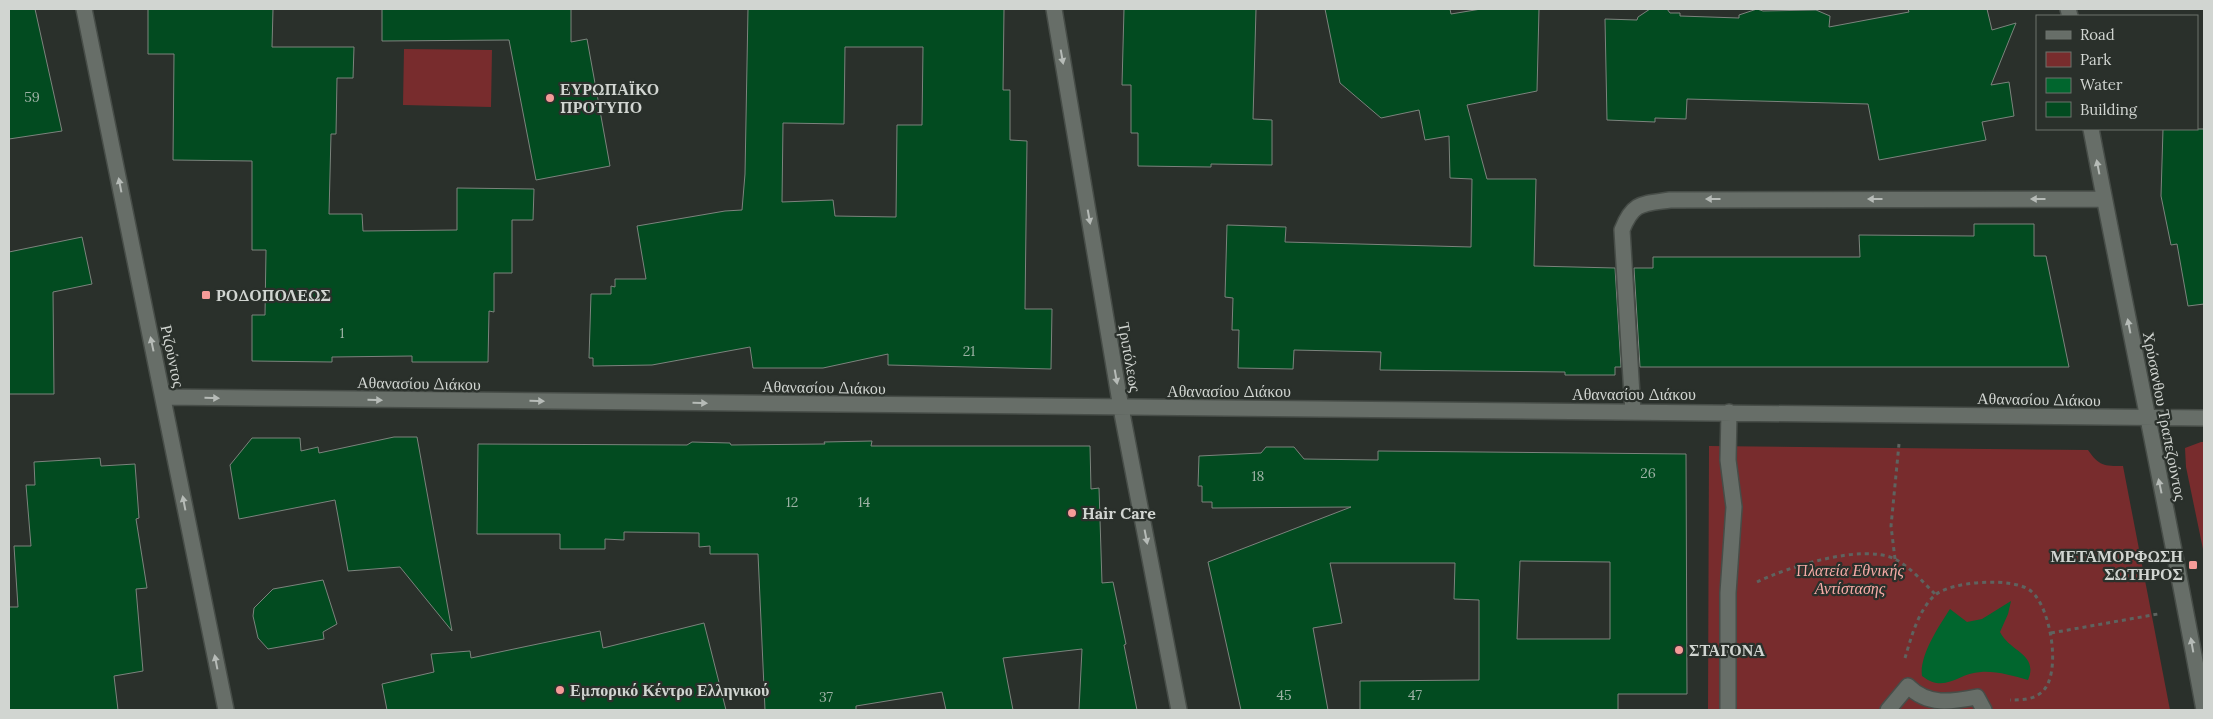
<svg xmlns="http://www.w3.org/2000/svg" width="2213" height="719" font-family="Lora,serif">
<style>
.green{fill:#782c2d}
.water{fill:#01662e}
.building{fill:#024b20;stroke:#7c837d;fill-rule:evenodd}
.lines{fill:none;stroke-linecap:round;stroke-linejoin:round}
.minor-casing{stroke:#474d48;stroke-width:18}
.path{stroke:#5e635f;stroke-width:3;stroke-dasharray:4 4;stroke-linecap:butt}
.minor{stroke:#676e68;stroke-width:15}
.oneway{fill:#b6bbb7}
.poi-dot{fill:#f59b98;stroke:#2a302b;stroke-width:2}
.labels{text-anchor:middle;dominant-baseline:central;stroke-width:4.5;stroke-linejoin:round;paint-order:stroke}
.number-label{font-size:14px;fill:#9db2a5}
.poi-label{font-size:16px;font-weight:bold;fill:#d1d5d1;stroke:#2a302b;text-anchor:start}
.street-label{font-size:16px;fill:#d1d5d1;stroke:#2a302b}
.park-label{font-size:16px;font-style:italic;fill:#f7aba7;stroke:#2a302b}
</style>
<rect width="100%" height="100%" fill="#2a302b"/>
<path class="green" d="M 404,49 L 492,50 L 491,107 L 403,105 Z
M 2201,442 L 2204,442 L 2204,554 L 2186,467 L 2185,448 Z
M 1709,446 L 2088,450 C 2099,466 2104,466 2123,466 L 2170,710 L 1708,710 Z"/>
<path class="water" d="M 2011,601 L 2008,614 L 2000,632 C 2010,652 2039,654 2028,680 C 2013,676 1997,671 1981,672 C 1957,673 1946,694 1922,676 C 1919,656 1939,626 1950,609 L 1967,622 L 1982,619 Z"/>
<path class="building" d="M 9,9 L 35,9 L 62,131 L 9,139 Z
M 148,9 L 273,9 L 272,47 L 354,47 L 353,78 L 337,78 L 336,134 L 331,134 L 329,214 L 362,214 L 363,231 L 457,230 L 457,188 L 534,189 L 533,220 L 512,220 L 512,273 L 494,273 L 494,312 L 489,311 L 488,362 L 412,362 L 412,356 L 332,357 L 332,362 L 252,361 L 252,315 L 265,315 L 266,250 L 252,250 L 252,161 L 173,160 L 174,54 L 148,54 Z
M 382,9 L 571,9 L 571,42 L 587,39 L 610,166 L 536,180 L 509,40 L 382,41 Z
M 748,9 L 1004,9 L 1003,90 L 1010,90 L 1010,140 L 1027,141 L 1025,309 L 1052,309 L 1051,369 L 888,365 L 888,354 L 823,368 L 753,368 L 750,347 L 652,365 L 593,366 L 593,358 L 589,358 L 591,294 L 611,294 L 611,286 L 615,287 L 615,279 L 646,279 L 637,226 L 725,211 L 742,210 L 745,174 ZM 845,47 L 923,47 L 922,125 L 897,125 L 896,217 L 835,216 L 833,200 L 782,202 L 783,123 L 844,124 Z
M 1124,9 L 1256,9 L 1253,119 L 1272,120 L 1272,165 L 1211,164 L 1211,167 L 1138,166 L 1138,133 L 1131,133 L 1131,85 L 1122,85 Z
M 1325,9 L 1450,9 L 1451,14 L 1481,9 L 1539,9 L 1537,91 L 1467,105 L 1487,179 L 1536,179 L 1534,266 L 1615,268 L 1621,367 L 1615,367 L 1615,375 L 1565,375 L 1565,372 L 1380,370 L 1381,352 L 1294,350 L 1293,369 L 1238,368 L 1239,330 L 1232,330 L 1233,298 L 1225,297 L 1227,225 L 1286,227 L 1285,242 L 1471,247 L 1472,179 L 1450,178 L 1449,136 L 1425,140 L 1419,110 L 1381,118 L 1340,83 Z
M 1650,9 L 1667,9 L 1670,13 L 1680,13 L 1680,16 L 1739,18 L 1739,15 L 1757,9 L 1763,11 L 1816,10 L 1830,16 L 1829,27 L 1909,12 L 1908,9 L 1987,9 L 1992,30 L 2016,23 L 1991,85 L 2009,82 L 2014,116 L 1982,122 L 1986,140 L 1879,160 L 1868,104 L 1687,99 L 1686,119 L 1655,118 L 1655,122 L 1607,120 L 1605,19 L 1637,20 L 1638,17 Z
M 2163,129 L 2204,129 L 2204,304 L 2188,306 L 2177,244 L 2171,245 L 2161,196 Z
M 1974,224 L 2034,224 L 2034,256 L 2046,256 L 2069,367 L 1640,367 L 1634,268 L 1653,268 L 1653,257 L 1860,257 L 1859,235 L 1974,236 Z
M 82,237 L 92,284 L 53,292 L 54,394 L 9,394 L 9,252 Z
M 394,437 L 417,437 L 452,631 L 400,567 L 348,571 L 335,500 L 239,519 L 230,465 L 252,438 L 300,438 L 301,451 L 318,447 L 319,453 Z
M 872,441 L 871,446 L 1090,446 L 1091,489 L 1099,488 L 1102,583 L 1113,582 L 1126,644 L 1124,645 L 1137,710 L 1079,710 L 1082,649 L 1003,658 L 1013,710 L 946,710 L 942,692 L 856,706 L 856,710 L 765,710 L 758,554 L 710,554 L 710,546 L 699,547 L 699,533 L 624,532 L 624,540 L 605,539 L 605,549 L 560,549 L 560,534 L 477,534 L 478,444 L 687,445 L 692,442 L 730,443 L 731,445 L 825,444 L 824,442 Z
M 1266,447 L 1294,447 L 1304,459 L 1378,460 L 1378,451 L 1686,454 L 1687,694 L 1618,694 L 1618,710 L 1360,710 L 1360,681 L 1479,680 L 1479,600 L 1454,599 L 1455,563 L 1330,563 L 1342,623 L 1313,628 L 1328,710 L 1241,710 L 1208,562 L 1351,507 L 1212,508 L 1212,502 L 1202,502 L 1202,486 L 1198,486 L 1199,456 L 1261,453 ZM 1520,561 L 1610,562 L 1610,639 L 1517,639 Z
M 100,458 L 101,466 L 135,464 L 139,518 L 136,519 L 147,588 L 136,589 L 143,671 L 114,676 L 118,710 L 9,710 L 9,607 L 18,607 L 14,546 L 31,546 L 26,485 L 35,485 L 34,462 Z
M 323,580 L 337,624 L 323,632 L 324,639 L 268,649 L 258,638 L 253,616 L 254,608 L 273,589 Z
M 704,623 L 726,710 L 387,710 L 382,684 L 434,672 L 431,654 L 470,651 L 471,658 L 600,631 L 603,648 Z"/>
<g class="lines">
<defs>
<path id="minor" d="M 84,9 L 226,710
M 1054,9 L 1121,408 L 1179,710
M 2068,9 L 2070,16
M 2091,129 C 2128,323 2169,516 2204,710
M 163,397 L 2204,418
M 1633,412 L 1622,230 C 1633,202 1642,204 1670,200 L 2104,199
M 1728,710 L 1728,593 L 1734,507 L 1728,460 L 1729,412
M 1888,710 L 1908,686 C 1928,706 1951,702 1977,697 L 1984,710"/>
</defs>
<use href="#minor" class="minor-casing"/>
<path class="path" d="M 1895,559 L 1891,526 L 1899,444
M 1757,582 C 1788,567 1862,543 1895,559 C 1910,567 1923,582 1935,594
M 2051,633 L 2158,614
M 1905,658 C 1911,638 1918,611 1934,596 C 1949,581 2016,576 2032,592 C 2051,609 2062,674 2042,692 C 2033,700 2021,700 2010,700"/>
<use href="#minor" class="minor"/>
</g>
<defs><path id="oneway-solid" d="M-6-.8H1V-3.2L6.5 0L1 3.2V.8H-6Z" transform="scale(1.25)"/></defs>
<g class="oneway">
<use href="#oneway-solid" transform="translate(1062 57) rotate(80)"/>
<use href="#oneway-solid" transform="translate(2098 167) rotate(-101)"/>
<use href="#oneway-solid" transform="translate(120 185) rotate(-101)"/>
<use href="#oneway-solid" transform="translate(1713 199) rotate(180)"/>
<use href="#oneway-solid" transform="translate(1875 199) rotate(180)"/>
<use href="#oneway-solid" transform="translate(2038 199) rotate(180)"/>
<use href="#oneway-solid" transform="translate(1089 217) rotate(80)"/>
<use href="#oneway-solid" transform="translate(2129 326) rotate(-101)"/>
<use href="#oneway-solid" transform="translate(152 344) rotate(-102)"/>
<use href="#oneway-solid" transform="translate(1116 377) rotate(80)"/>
<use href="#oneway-solid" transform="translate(212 398) rotate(1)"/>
<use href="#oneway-solid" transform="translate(375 400) rotate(1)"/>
<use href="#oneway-solid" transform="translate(537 401) rotate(1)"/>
<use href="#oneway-solid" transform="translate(700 403) rotate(1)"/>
<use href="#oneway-solid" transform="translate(2160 486) rotate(-102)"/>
<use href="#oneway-solid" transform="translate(184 503) rotate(-101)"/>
<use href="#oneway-solid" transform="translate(1146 537) rotate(79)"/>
<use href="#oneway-solid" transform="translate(2192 645) rotate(-100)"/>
<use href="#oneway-solid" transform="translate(216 662) rotate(-101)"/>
</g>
<g class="poi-dot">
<circle cx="550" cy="98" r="5"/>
<rect x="201" y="290" width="10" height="10" rx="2.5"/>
<circle cx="1072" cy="513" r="5"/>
<rect x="2188" y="560" width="10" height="10" rx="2.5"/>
<circle cx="1679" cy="650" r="5"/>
<circle cx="560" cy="690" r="5"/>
</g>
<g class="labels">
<g class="number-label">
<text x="32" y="97">59</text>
<text x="342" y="333">1</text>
<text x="969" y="351">21</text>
<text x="1648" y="473">26</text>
<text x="1258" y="476">18</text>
<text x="792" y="502">12</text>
<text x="864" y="502">14</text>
<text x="1284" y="695">45</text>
<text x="1415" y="695">47</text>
<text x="826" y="697">37</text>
</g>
<g class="poi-label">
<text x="560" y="89">ΕΥΡΩΠΑΪΚΟ<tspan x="560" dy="18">ΠΡΟΤΥΠΟ</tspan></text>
<text x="216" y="295">ΡΟΔΟΠΟΛΕΩΣ</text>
<text x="1082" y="513">Hair Care</text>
<text x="2183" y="556" text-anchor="end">ΜΕΤΑΜΟΡΦΩΣΗ<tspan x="2183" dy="18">ΣΩΤΗΡΟΣ</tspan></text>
<text x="1689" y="650">ΣΤΑΓΟΝΑ</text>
<text x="570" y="690">Εμπορικό Κέντρο Ελληνικού</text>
</g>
<g class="street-label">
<text transform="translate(173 356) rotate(78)">Ριζούντος</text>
<text transform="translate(1130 357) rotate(80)">Τριπόλεως</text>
<text transform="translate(419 383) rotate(1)">Αθανασίου Διάκου</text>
<text transform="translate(824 387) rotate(1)">Αθανασίου Διάκου</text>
<text x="1229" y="391">Αθανασίου Διάκου</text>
<text x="1634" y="394">Αθανασίου Διάκου</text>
<text transform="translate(2039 399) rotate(1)">Αθανασίου Διάκου</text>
<text transform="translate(2165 416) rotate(79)">Χρύσανθου Τραπεζούντος</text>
</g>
<g class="park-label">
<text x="1850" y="570">Πλατεία Εθνικής<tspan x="1850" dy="18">Αντίστασης</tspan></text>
</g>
</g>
<rect width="2213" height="719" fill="none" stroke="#d1d5d1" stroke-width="20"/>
<rect x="2036" y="15" width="162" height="115" fill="#2a302b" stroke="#6d726d"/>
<rect x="2046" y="31" width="25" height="8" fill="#676e68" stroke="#6d726d"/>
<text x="2080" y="40" font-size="15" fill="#d1d5d1">Road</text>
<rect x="2046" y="52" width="25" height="15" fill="#782c2d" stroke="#6d726d"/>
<text x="2080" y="65" font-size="15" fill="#d1d5d1">Park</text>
<rect x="2046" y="78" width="25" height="15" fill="#01662e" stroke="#6d726d"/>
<text x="2080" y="90" font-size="15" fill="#d1d5d1">Water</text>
<rect x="2046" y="102" width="25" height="15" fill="#024b20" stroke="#6d726d"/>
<text x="2080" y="115" font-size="15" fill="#d1d5d1">Building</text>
</svg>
